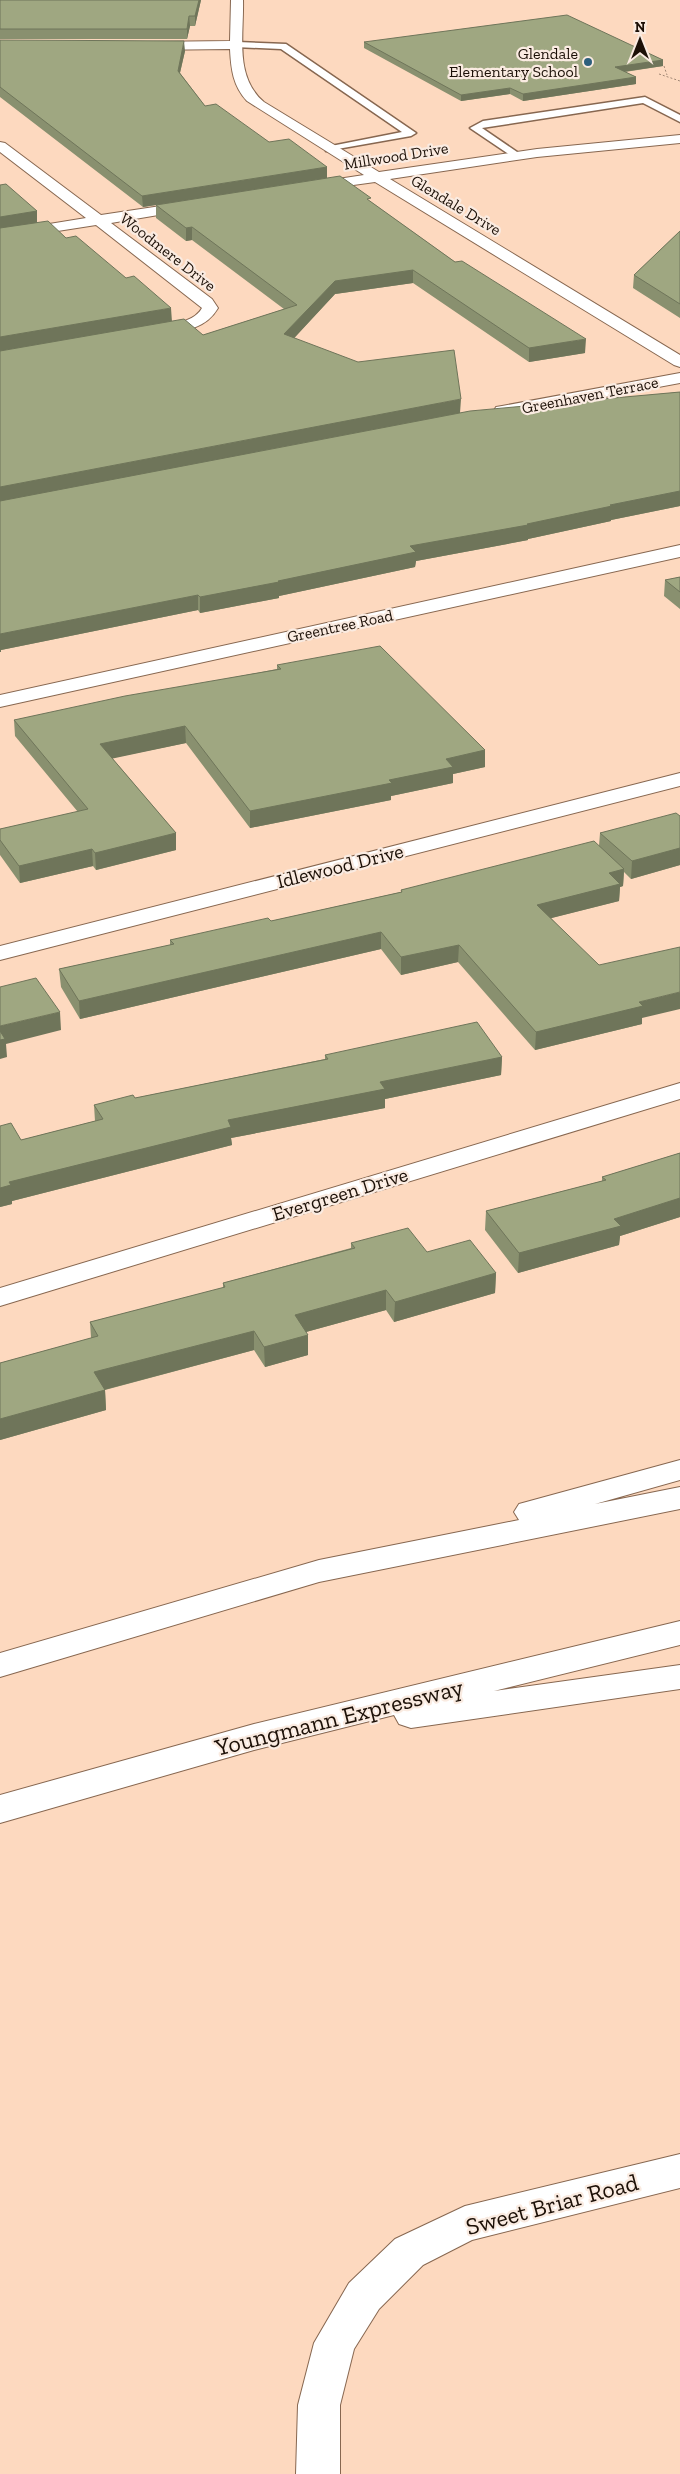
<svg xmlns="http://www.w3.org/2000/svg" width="680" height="2474" font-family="'Zilla Slab',serif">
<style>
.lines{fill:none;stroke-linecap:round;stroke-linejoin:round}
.lane-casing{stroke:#876750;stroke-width:3}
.street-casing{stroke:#876750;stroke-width:2}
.highway-casing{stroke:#876750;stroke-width:2}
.path{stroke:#a18774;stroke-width:1;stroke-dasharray:2 2;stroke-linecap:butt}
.lane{fill:#fff;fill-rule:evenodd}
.street{fill:#fff;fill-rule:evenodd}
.highway{fill:#fff;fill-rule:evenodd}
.wall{fill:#89906f}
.shaded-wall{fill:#6f755a}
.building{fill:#9fa781;stroke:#6f755a}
.poi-dot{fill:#2d5f7d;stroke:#faebe1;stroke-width:2}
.labels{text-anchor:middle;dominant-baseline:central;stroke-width:4.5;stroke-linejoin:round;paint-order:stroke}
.far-poi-label{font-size:16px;fill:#1c1007;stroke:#faebe1;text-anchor:end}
.far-street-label{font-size:16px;fill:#1c1007;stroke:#faebe1}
.street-label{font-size:20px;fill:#1c1007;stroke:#faebe1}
.near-street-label{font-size:24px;fill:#1c1007;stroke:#faebe1}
</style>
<rect width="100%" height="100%" fill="#fdd9bf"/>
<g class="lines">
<defs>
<path id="lane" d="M 238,42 L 286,44 L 416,133 L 411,136 L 326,151 L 326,147 L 402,132 L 281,49 L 235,47 L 233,45 Z
M 645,97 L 680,115 L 680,122 L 643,103 L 482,128 L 520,154 L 521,156 L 516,159 L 470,128 L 483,121 Z"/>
<path id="street" d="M 231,0 L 243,0 C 244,35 234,77 264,102 L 379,172 L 537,149 L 680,135 L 680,143 L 537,157 L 390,179 L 680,355 L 680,367 L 674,365 L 375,182 L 310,191 L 305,190 L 303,187 L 305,184 L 364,175 L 247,101 C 233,86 231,69 230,49 L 146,50 L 140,46 L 146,42 L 230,41 Z
M 0,142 L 5,143 L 101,215 L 194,201 L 199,202 L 201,205 L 199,208 L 194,209 L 111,223 L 212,299 L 218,308 C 204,332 177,332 152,336 L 146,334 L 144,331 L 146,328 C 164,323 192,326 202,308 L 96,225 L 0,240 L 0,232 L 86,218 L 0,152 Z
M 680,373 L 680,383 L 502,416 L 496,415 L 494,411 L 496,407 L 502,406 Z
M 680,545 L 680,557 L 0,707 L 0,695 Z
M 680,773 L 680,786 L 0,960 L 0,946 Z
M 680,1083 L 680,1099 L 0,1306 L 0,1288 Z
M 680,2154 L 680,2188 L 472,2240 L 423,2265 L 379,2309 L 354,2349 L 340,2405 L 340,2474 L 296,2474 L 298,2405 L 314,2343 L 349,2283 L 395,2239 L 465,2206 Z"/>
<path id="highway" d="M 680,1460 L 680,1480 L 595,1504 L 680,1487 L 680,1509 L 319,1582 L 0,1677 L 0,1653 L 319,1560 L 519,1520 L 514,1512 L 519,1504 Z
M 680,1621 L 680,1645 L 494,1691 L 680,1665 L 680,1689 L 411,1728 L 399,1724 L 394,1715 L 254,1750 L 0,1823 L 0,1795 L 254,1724 Z"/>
</defs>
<use href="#lane" class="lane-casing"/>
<use href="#street" class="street-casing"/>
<use href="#highway" class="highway-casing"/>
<path class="path" d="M 664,66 L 667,75
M 659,74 L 680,81"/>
<use href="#lane" class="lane"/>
<use href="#street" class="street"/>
<use href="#highway" class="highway"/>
</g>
<path class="wall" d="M 0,0 L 201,0 L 195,26 L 190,26 L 187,39 L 0,39 Z
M 0,40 L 185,51 L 180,73 L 205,106 L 269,142 L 327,167 L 327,178 L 371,202 L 455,262 L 585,353 L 529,362 L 413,283 L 335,294 L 294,338 L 460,413 L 680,392 L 680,506 L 611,520 L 611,521 L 528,539 L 528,540 L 416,561 L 415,567 L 279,596 L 279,598 L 200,613 L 198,610 L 1,650 L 1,652 L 0,652 L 0,185 L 37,211 L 37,223 L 66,238 L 172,321 L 203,335 L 284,309 L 192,240 L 186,241 L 156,218 L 156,205 L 143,207 L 0,97 Z
M 364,42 L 663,60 L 663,66 L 625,72 L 636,77 L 636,84 L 523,101 L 510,94 L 461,101 L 364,48 Z
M 680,231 L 680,318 L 633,288 L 634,275 Z
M 680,577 L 680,609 L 664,596 L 665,580 Z
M 277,665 L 485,750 L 485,767 L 453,774 L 453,783 L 391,796 L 391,800 L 250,828 L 186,743 L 112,758 L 176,833 L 176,850 L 96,870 L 93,866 L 20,883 L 0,855 L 0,829 L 78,812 L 15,736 L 14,720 L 277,669 Z
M 680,816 L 680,865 L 631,879 L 624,872 L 623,886 L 620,887 L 619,901 L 551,918 L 642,1018 L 642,1024 L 535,1050 L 458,962 L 401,975 L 381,949 L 80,1019 L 61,987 L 59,969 L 170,945 L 170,940 L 271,921 L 401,892 L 401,890 L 599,846 L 600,833 Z
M 325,1055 L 502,1057 L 501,1075 L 385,1099 L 385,1108 L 231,1138 L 232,1145 L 12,1201 L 12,1204 L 0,1207 L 0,1126 L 21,1140 L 95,1121 L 94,1105 L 135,1098 L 325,1059 Z
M 680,1153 L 680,1217 L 620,1236 L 619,1245 L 518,1273 L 485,1230 L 486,1211 L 602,1181 L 602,1177 Z
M 351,1243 L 427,1252 L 496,1273 L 495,1293 L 394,1322 L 386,1310 L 306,1332 L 308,1355 L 265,1367 L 254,1350 L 105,1390 L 106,1410 L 0,1440 L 0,1363 L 91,1338 L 90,1322 L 223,1288 L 223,1283 L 351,1248 Z"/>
<path class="shaded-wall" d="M 199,0 L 201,0 L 195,26 L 195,16 Z
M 189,16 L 190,26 L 187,39 L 187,29 Z
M 184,41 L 185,51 L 178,81 L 178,71 Z
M 663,60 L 663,66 L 615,73 L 615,67 Z
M 636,77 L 636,84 L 523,101 L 523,94 Z
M 510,88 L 510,94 L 461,101 L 461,95 Z
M 327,167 L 327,178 L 143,207 L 142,196 Z
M 37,211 L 37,224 L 0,230 L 0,217 Z
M 192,227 L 192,240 L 186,241 L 186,228 Z
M 413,270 L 413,283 L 335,294 L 285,348 L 284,334 L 335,281 Z
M 171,308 L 172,322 L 0,351 L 0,337 Z
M 586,339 L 585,353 L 529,362 L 529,348 Z
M 461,399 L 460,413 L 0,502 L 0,487 Z
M 680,491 L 680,506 L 611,520 L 611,521 L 528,539 L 528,540 L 416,561 L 415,567 L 279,596 L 279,598 L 200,613 L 200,597 L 278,581 L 410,546 L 527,524 L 610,505 Z
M 198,595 L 198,610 L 1,650 L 1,652 L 0,652 L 0,634 Z
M 185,726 L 186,743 L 101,761 L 100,744 Z
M 485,750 L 485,767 L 453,774 L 453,783 L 391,796 L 391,800 L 250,828 L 250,811 L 389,780 L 446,759 Z
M 176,833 L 176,850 L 96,870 L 95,853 Z
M 680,848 L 680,865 L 631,879 L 632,861 Z
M 92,849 L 93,866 L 20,883 L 19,866 Z
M 624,869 L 623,886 L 620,887 L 619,901 L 536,922 L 537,905 L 609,873 Z
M 381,932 L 381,949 L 80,1019 L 79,1001 Z
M 459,945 L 458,962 L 401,975 L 401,957 Z
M 680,992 L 680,1009 L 642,1018 L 642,1024 L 535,1050 L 536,1032 L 639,1002 Z
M 60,1012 L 61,1030 L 6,1044 L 7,1057 L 0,1059 L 0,1026 Z
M 502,1057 L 501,1075 L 385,1099 L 385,1108 L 231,1138 L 232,1145 L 12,1201 L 12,1204 L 0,1207 L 0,1188 L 9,1182 L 228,1120 L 380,1082 Z
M 680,1198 L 680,1217 L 620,1236 L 619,1245 L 518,1273 L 519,1253 L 614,1219 Z
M 496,1273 L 495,1293 L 394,1322 L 395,1302 Z
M 386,1290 L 386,1310 L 295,1335 L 295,1315 Z
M 254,1331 L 254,1350 L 96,1392 L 94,1372 Z
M 308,1335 L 308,1355 L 265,1367 L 264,1347 Z
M 105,1390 L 106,1410 L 0,1440 L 0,1419 Z"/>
<path class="building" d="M 0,0 L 199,0 L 195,16 L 189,16 L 187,29 L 0,29 Z
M 567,15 L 663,60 L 615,67 L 636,77 L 523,94 L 510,88 L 461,95 L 364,42 Z
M 0,40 L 184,41 L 178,71 L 205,106 L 216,104 L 269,142 L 289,139 L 327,167 L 142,196 L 0,87 Z
M 340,176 L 371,198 L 367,199 L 455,262 L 462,261 L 586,339 L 529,348 L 413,270 L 335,281 L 284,334 L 358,362 L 454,350 L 461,399 L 0,487 L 0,351 L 184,319 L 203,335 L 297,305 L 192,227 L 186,228 L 156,205 Z
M 6,184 L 37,211 L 0,217 L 0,185 Z
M 48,221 L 66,238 L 76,236 L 126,278 L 134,276 L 171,308 L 0,337 L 0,228 Z
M 680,231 L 680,304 L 634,275 Z
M 680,392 L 680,491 L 610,505 L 612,506 L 527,524 L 528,525 L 410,546 L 416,552 L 278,581 L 279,582 L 200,597 L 198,595 L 0,634 L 0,501 L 470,411 Z
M 680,577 L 680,592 L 665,580 Z
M 380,646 L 485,750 L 446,759 L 453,767 L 389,780 L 392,783 L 250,811 L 185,726 L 100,744 L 176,833 L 95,853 L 92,849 L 19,866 L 0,840 L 0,829 L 88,809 L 14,720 L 125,696 L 281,669 L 277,665 Z
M 676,813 L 680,816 L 680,848 L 632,861 L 600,833 Z
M 594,841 L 624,869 L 609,873 L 620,884 L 537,905 L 599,965 L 680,947 L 680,992 L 639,1002 L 643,1006 L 536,1032 L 459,945 L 401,957 L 381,932 L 79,1001 L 59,969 L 174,944 L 170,940 L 268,918 L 271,921 L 402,892 L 401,890 Z
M 36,978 L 60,1012 L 0,1026 L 0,987 Z
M 477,1022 L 502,1057 L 380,1082 L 385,1089 L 228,1120 L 231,1127 L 9,1182 L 11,1185 L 0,1188 L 0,1126 L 11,1123 L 21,1140 L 103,1119 L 94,1105 L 133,1095 L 135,1098 L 328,1059 L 325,1055 Z
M 0,1031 L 5,1039 L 0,1040 Z
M 680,1153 L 680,1198 L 614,1219 L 621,1226 L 519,1253 L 486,1211 L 606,1180 L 602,1177 Z
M 408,1228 L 427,1252 L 470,1240 L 496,1273 L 395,1302 L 386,1290 L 295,1315 L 308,1335 L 264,1347 L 254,1331 L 94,1372 L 105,1390 L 0,1419 L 0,1363 L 98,1336 L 90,1322 L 225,1287 L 223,1283 L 355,1248 L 351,1243 Z"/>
<circle class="poi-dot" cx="588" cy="62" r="5"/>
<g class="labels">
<g class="far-poi-label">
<text x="578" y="53">Glendale<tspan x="578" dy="18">Elementary School</tspan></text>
</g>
<g class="far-street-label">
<text transform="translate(396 156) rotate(-9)">Millwood Drive</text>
<text transform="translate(456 205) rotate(31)">Glendale Drive</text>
<text transform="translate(168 252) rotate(38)">Woodmere Drive</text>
<text transform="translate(590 395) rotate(-11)">Greenhaven Terrace</text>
<text transform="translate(340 626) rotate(-12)">Greentree Road</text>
</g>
<g class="street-label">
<text transform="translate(340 866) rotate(-14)">Idlewood Drive</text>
<text transform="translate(340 1194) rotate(-17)">Evergreen Drive</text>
</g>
<g class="near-street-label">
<text transform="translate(339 1717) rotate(-14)">Youngmann Expressway</text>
<text transform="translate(552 2204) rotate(-15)">Sweet Briar Road</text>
</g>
</g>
<g transform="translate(640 40)" stroke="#faebe1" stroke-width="4" paint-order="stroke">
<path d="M0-4L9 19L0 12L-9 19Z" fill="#1c1007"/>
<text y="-8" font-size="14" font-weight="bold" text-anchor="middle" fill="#1c1007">N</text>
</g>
</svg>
